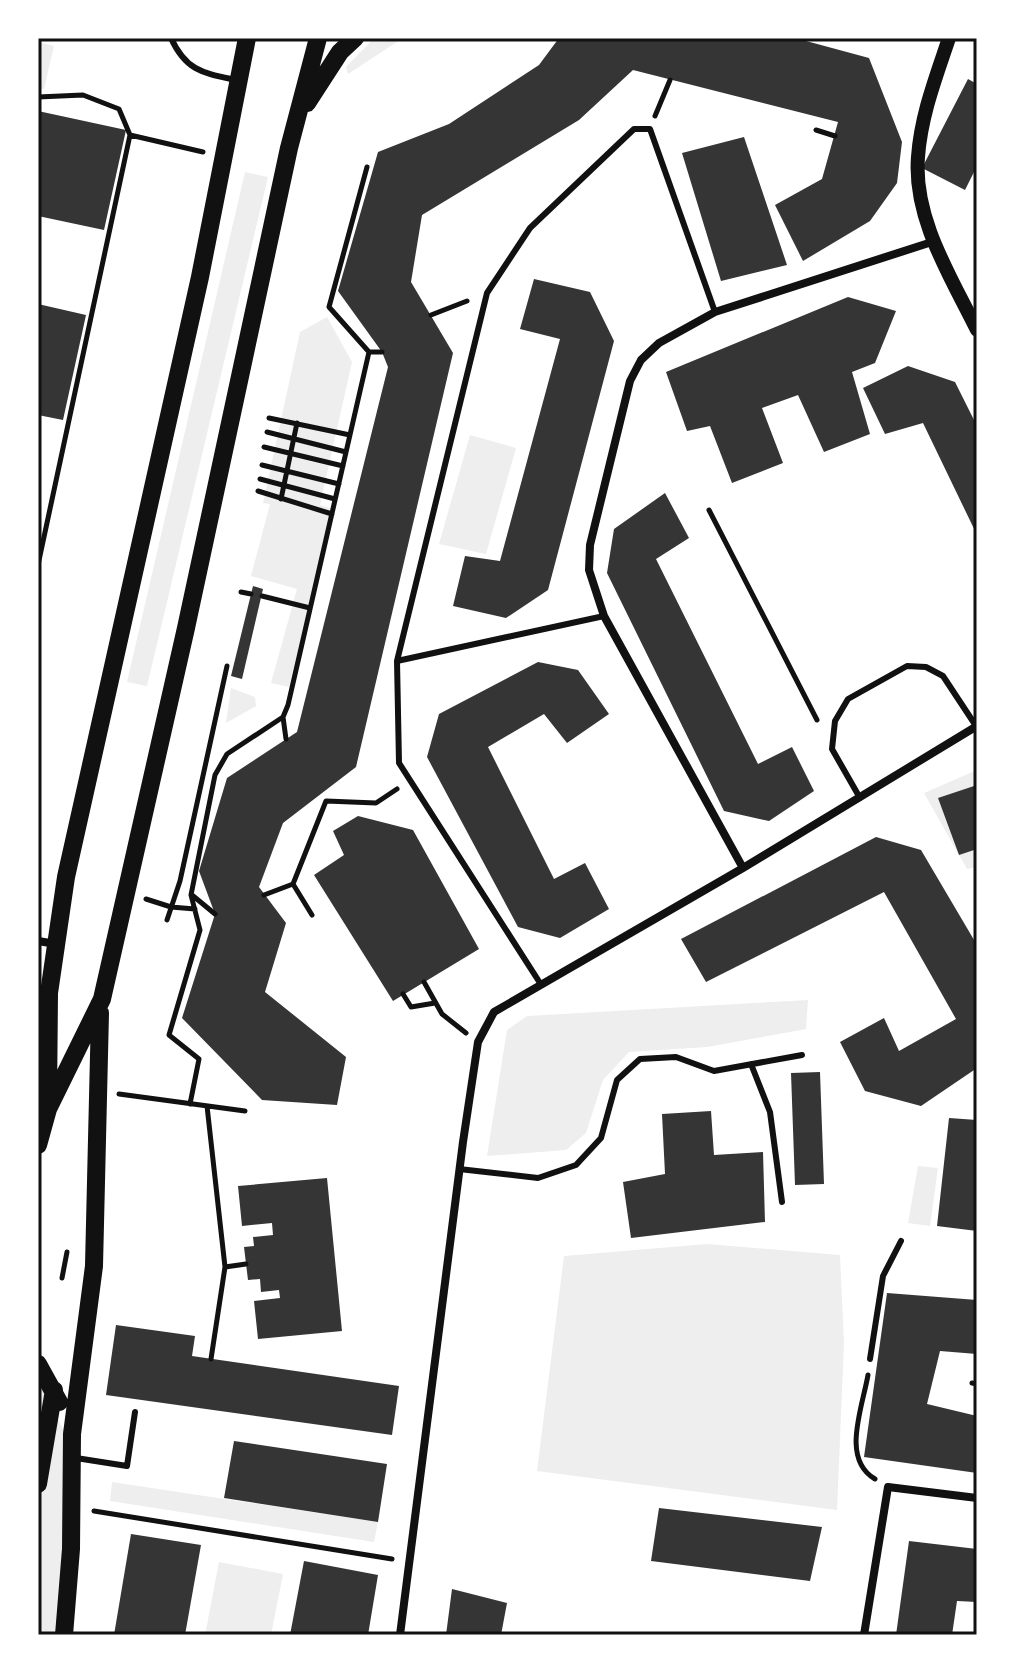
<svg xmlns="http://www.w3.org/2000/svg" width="1015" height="1673" font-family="Literata,serif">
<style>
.green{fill:#eee}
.building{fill:#353535}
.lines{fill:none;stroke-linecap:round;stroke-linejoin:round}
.path{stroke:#111;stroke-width:5}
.service{stroke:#111;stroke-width:6}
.minor{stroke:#111;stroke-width:8}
.tertiary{stroke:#111;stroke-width:14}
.primary{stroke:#111;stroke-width:18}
.neatline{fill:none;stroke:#111;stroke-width:3}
</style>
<rect width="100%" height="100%" fill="#fff"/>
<path class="green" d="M 374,38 L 403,38 L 348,74 L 346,67 Z
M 38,42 L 54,46 L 44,89 L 38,88 Z
M 245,172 L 268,177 L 147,686 L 127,682 Z
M 327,317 L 352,362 L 320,505 L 333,509 L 289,687 L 271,683 L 297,589 L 251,576 L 270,504 L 263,503 L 300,332 Z
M 470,435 L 516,448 L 486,554 L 439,544 Z
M 231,688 L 255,697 L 256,706 L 226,723 Z
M 977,770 L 977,867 L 967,869 L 924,793 Z
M 808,1000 L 806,1029 L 707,1047 L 629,1052 L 603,1080 L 586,1133 L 566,1150 L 487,1156 L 507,1030 L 527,1016 Z
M 918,1166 L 938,1168 L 930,1226 L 908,1223 Z
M 707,1244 L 840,1255 L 844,1343 L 837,1510 L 537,1471 L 564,1256 Z
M 38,1380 L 66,1435 L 65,1550 L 58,1635 L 38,1635 Z
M 112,1482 L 378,1522 L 374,1542 L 110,1501 Z
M 219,1562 L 283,1574 L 271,1635 L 205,1635 Z"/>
<path class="building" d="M 559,38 L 795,38 L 869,58 L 902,142 L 897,183 L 870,221 L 803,261 L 775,205 L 822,179 L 838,122 L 633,70 L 579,120 L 422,215 L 411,282 L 453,353 L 356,767 L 283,823 L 259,887 L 286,923 L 265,992 L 346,1057 L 337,1105 L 262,1100 L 182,1018 L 215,914 L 199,871 L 227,778 L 297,732 L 388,367 L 382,352 L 338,291 L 378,152 L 449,124 L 539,65 Z
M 968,79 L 977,84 L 977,166 L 965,190 L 922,168 Z
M 38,111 L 126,130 L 104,230 L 38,216 Z
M 744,137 L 787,265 L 721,281 L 682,153 Z
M 534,279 L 590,292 L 614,341 L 548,590 L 506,618 L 453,606 L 465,556 L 500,561 L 560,339 L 520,329 Z
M 848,297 L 896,311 L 875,363 L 852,372 L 870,434 L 824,452 L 798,395 L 762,408 L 783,463 L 732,483 L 710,426 L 687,431 L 666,372 Z
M 38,304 L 86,315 L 63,420 L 38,415 Z
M 908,366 L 955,382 L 977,426 L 977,535 L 923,423 L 885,434 L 863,388 Z
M 665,493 L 689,538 L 656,559 L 758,764 L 792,747 L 814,791 L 769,821 L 724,811 L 607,573 L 614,529 Z
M 253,586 L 263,589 L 242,679 L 231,676 Z
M 538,662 L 578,670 L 609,714 L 567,743 L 544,714 L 488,747 L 554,879 L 585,863 L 609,909 L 560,938 L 518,927 L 427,757 L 439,714 Z
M 977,785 L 977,849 L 959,855 L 938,798 Z
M 358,816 L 413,830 L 479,949 L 393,1001 L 314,875 L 344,855 L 333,831 Z
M 876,837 L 921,850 L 977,945 L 977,1068 L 921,1106 L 865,1091 L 840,1042 L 884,1018 L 899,1051 L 956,1019 L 884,892 L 706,982 L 681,939 Z
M 820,1072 L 824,1184 L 795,1185 L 791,1073 Z
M 711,1111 L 714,1155 L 763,1152 L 765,1222 L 631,1238 L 623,1182 L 665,1174 L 662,1114 Z
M 949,1118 L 977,1120 L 977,1231 L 937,1226 Z
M 327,1178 L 342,1331 L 258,1339 L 254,1301 L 280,1298 L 279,1290 L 261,1292 L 260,1279 L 248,1280 L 244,1247 L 254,1246 L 253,1237 L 273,1235 L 272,1223 L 242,1226 L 238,1186 Z
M 887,1293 L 977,1300 L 977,1354 L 940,1351 L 927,1404 L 977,1416 L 977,1473 L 864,1457 Z
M 116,1325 L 195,1336 L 192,1356 L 399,1386 L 392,1435 L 106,1395 Z
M 234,1441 L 387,1464 L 378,1522 L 224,1498 Z
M 659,1508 L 822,1527 L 810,1581 L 651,1561 Z
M 131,1534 L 201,1545 L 185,1635 L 114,1635 Z
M 909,1541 L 977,1549 L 977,1602 L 957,1601 L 952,1635 L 896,1635 Z
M 304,1561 L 378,1575 L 368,1635 L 290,1635 Z
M 452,1589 L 507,1603 L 501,1635 L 446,1635 Z"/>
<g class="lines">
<path class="path" d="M 38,97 L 83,95 L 119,109 L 130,135
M 655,116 L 670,80
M 816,130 L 835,136
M 431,315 L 467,301
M 369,352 L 382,352
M 269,418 L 350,435
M 267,432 L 346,452
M 264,447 L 343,466
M 262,465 L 339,484
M 260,479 L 335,499
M 258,491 L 332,514
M 281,499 L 297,423
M 709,510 L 817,720
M 38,565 L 130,135 L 203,152
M 241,592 L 251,594
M 262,596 L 310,608
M 283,717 L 286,739
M 293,884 L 312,915
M 192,895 L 215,914
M 264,895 L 293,884 L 326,801 L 376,803 L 397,789
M 146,899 L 171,907 L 195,909
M 167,920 L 180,881 L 227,666
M 424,982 L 442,1014 L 466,1033
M 403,994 L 411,1007 L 435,1003
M 119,1094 L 245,1111
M 190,1104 L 199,1059 L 169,1035 L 200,930 L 191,895 L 215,775 L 227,754 L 283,717 L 288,705 L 369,352 L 329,307 L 367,167
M 207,1106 L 225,1267 L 211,1359
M 225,1267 L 246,1264
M 62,1278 L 67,1252
M 868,1375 C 862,1409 841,1459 875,1479
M 972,1383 L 977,1384
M 94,1511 L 392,1559"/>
<path class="service" d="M 171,38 C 186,71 203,73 236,80
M 397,661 L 604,616
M 860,798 L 832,749 L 835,721 L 848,699 L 907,666 L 926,667 L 943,676 L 976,726
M 540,983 L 399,763 L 397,661 L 487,293 L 530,228 L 634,129 L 650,129 L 715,312
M 751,1064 L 770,1112 L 782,1202
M 459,1169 L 538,1178 L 576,1165 L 601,1138 L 617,1080 L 640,1059 L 676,1057 L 714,1071 L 802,1055
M 870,1359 L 883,1276 L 901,1241
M 76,1458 L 127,1466 L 135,1412"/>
<path class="minor" d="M 743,868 L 604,616 L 589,570 L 590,545 L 630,381 L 641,360 L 659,343 L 715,312 L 935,241
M 38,941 L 56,944
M 400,1635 L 463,1142 L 478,1042 L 494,1012 L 743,868 L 977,726
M 864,1635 L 888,1487 L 977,1498"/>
<path class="tertiary" d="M 949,38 C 936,77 921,115 918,157 C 913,218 951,277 977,330"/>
<path class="primary" d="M 307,103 L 340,52 L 355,38
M 48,1102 L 49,993 L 66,877 L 200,277 L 247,38
M 38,1145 L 48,1109 L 102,999 L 186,628 L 289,148 L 318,38
M 38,1364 L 59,1402
M 38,1484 L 54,1390
M 64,1635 L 71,1549 L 72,1434 L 94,1266 L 100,1013"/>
</g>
<rect width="1015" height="1673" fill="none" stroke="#ffffff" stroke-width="80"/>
<rect x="40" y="40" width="935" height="1593" class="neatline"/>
</svg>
